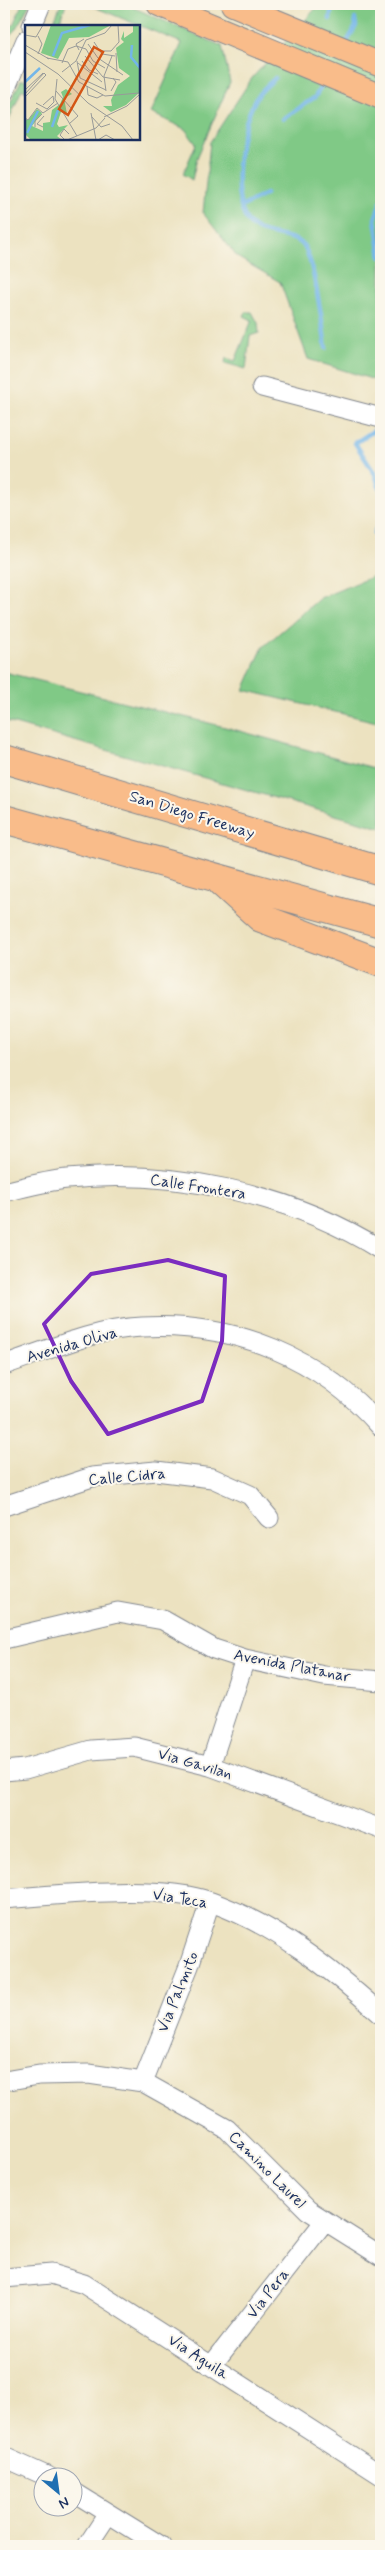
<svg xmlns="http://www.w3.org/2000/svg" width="385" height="2550" font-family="Mynerve,sans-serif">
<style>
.green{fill:#80c986;stroke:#4e7c72}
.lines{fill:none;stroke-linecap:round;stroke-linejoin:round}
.stream{stroke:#73b6e9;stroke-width:4.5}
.minor-casing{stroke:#84888f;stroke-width:21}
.major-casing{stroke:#84888f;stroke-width:26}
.highway-casing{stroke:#84888f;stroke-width:30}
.minor{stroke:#fff;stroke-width:19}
.major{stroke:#f9bc8a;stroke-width:24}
.highway{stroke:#f9bc8a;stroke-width:28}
.marked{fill:none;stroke:#7b2cbf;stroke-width:4;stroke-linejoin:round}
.labels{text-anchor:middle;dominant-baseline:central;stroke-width:4;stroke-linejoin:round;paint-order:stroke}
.street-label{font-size:16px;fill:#1b2f5e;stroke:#fbf7ec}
.inset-river{fill:none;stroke:#73b6e9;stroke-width:2.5}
.inset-road{fill:none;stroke:#989a99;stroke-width:1}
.view{fill:#d45514;fill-opacity:0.15;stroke:#d45514;stroke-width:2.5}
.inset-edge{fill:none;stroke:#1b2f5e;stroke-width:2.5}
</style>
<rect width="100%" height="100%" fill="#fbf7ec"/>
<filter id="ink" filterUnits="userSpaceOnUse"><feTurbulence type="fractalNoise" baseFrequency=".02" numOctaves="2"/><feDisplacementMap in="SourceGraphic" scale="10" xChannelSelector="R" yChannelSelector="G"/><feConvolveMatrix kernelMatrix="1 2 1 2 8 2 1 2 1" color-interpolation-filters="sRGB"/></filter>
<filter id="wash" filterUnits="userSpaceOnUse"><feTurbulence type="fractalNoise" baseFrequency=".0096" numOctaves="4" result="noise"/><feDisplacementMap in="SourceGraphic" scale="20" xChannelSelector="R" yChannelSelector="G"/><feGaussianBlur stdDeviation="1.12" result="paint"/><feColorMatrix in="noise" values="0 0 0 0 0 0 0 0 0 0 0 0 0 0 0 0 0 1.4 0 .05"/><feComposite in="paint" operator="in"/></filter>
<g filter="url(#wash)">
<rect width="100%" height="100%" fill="#ece2c0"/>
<path class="green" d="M 22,4 L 30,4 L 15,30 L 4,41 L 4,31 L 13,25 Z
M 61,4 L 66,4 L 58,26 L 52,26 Z
M 87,4 L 125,4 L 222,46 L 230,82 L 197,158 L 192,180 L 183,174 L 196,144 L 185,129 L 151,113 L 182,43 Z
M 318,4 L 381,4 L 381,382 L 308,359 L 280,282 L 237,257 L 203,213 L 210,142 L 252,78 L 319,5 Z
M 21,80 L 26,80 L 26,92 L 22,89 L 4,131 L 4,115 Z
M 246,312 L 252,312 L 258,323 L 259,333 L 250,336 L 246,369 L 225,363 L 226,358 L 235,361 L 252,320 L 244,316 Z
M 381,573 L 381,723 L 244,690 L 263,647 L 320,598 Z
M 4,672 L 229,728 L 381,770 L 381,828 L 4,721 Z"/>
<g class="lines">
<path class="stream" d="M 303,4 L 303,5
M 330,19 L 332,4
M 347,42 L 356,26 L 355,19
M 275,78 C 270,83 264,88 259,94 C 240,120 228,195 248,222 C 262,239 291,232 303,245 C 314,258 323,329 326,348
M 283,119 L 315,97 L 324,81
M 381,202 L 375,219 L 381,257
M 241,207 L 266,194
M 381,426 L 355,443 L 375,474 L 381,492
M 374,533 L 381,519"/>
</g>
</g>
<g filter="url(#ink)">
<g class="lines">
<defs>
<path id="minor" d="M 32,26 L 41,4
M 4,92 L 26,40
M 262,387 L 381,418
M 4,1192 C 25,1187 46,1181 67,1179 C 172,1168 292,1194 381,1250
M 4,1365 C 48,1350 95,1329 142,1327 C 236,1322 320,1357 381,1427
M 4,1506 L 92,1477 L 156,1471 L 212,1478 L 250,1495 L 269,1518
M 4,1639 L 118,1612 L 163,1620 L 214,1649 L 245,1659 L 324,1676 L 381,1681
M 210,1766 L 245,1659
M 4,1771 L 25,1769 L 91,1750 L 134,1747 L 210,1766 L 381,1829
M 4,1899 C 61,1895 157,1883 211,1902 C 276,1925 331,1969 381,2014
M 4,2081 L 39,2075 L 89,2074 L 143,2082 L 227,2129 L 308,2210 L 381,2256
M 143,2082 L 189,1966 L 210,1902
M 4,2278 L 51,2274 L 84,2284 L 381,2475
M 212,2365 L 324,2222
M 4,2457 L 51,2478
M 72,2491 L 161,2546
M 87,2546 L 108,2514"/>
<path id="major" d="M 159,4 L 381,97
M 233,4 L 381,65"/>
<path id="highway" d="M 4,759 L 381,871
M 4,819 L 381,923
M 221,882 L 261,918 L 381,963"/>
</defs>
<use href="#minor" class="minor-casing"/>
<use href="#major" class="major-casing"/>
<use href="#highway" class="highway-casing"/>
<use href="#minor" class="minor"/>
<use href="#major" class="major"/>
<use href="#highway" class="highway"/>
</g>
</g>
<path class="marked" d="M 168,1260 L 225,1276 L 222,1341 L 202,1401 L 108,1434 L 71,1381 L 44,1324 L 91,1274 Z"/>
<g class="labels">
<g class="street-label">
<text transform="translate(192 815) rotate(17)">San Diego Freeway</text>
<text transform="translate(198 1187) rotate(9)">Calle Frontera</text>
<text transform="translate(72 1345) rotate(-16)">Avenida Oliva</text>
<text transform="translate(127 1477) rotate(-5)">Calle Cidra</text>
<text transform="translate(292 1666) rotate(11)">Avenida Platanar</text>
<text transform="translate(195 1764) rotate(16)">Via Gavilan</text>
<text transform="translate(180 1899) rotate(9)">Via Teca</text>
<text transform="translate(178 1992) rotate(-68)">Via Palmito</text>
<text transform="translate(267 2170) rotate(45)">Camino Laurel</text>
<text transform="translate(268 2294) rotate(-52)">Via Pera</text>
<text transform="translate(198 2357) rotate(33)">Via Aguila</text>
</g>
</g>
<g transform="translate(25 25)">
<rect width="115" height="115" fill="#ece2c0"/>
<path d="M 26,0 L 86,0 L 64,12 L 44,13 L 33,34 L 16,28 ZM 108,0 L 115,0 L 115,67 L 101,80 L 86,87 L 78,81 L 87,81 L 86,75 L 93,60 L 105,51 L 94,43 L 91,23 L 99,17 L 96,14 L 99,6 L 99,13 L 108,7 ZM 41,64 L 47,69 L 39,73 L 42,89 L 36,87 L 32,99 L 34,102 L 43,100 L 32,111 L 37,115 L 6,115 L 0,109 L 0,94 L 3,95 L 12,84 L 17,88 L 7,101 L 18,106 L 18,98 L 25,97 L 27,85 L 35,79 L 38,72 L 36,67 Z" fill="#80c986"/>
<path class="inset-river" d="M 107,20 L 106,32 L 115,43M 28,31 L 37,8 L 65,0M 0,57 L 15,43M 27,102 L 33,85M 2,108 L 13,86"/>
<path class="inset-road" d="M 93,0 L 94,17M 0,10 L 11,12 L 18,0M 13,11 L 17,19 L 13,29M 69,17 L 77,29 L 90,31M 63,19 L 73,33 L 98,50M 0,20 L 24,34M 54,25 L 51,19 L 59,14M 75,26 L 86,26 L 94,17M 0,27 L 33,49 L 63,78 L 97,101 L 108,115M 91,28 L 92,47M 60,31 L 78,52 L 95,55M 22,33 L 43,37 L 54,57 L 80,71 L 114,68M 52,36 L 55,53 L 81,65M 57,36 L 64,45 L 73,49M 37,38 L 43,24 L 51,21 L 61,24 L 68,36 L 80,43M 53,38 L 77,57M 37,47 L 51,36 L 61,15 L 80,8 L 87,0M 32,54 L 30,74 L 52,111M 62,61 L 63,70 L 72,73 L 78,70M 0,65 L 18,48M 31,66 L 53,91 L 44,99M 81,66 L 79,51 L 87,31M 86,66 L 91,57 L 88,53M 0,69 L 19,48M 0,72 L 21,50 L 19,48M 11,78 L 22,84 L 29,77 L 28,71 L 18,80M 18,88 L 33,78M 66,88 L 71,115M 67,92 L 76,102 L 85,99M 79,92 L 102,81 L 115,69M 0,93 L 3,95 L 12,83 L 18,88M 10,102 L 10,96 L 17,89M 18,102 L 12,99 L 19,91M 39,114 L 35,110 L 39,104 L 44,109M 42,115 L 71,103 L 80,93M 73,115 L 81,110 L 90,115"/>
<path class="view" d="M 69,22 L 78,27 L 43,90 L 34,84 Z"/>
<rect width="115" height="115" class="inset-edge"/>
</g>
<rect width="385" height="2550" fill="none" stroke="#fbf7ec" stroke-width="20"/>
<g transform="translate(58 2492) rotate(151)"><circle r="24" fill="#fbf7ec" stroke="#a1a7b3"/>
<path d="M0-4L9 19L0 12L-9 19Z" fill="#1f6fb2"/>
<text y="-8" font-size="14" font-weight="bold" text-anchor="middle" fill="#1b2f5e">N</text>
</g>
</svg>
